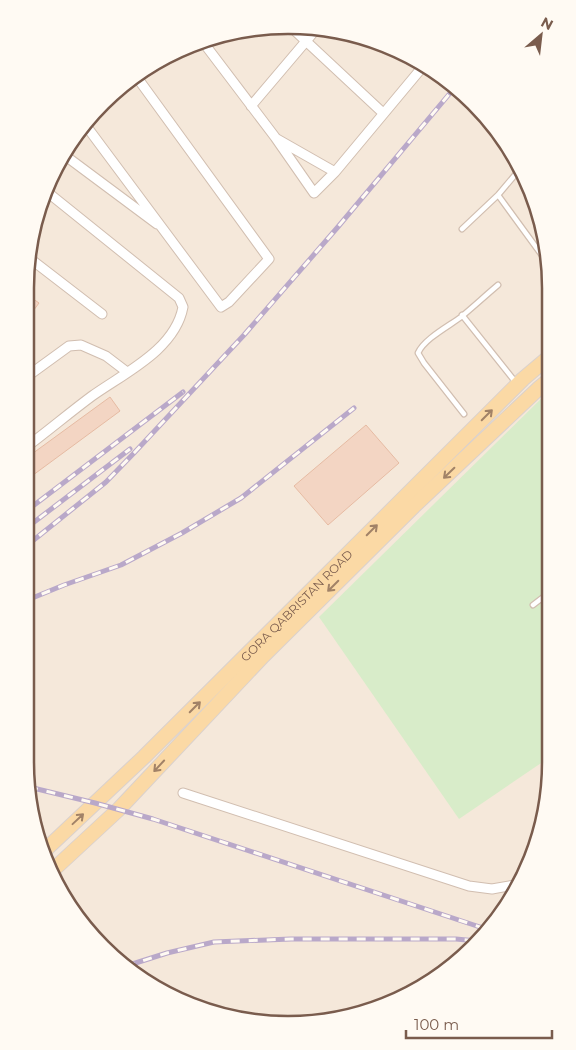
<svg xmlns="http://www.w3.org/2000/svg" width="576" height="1050" font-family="Montserrat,sans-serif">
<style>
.residential{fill:#f5e8da}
.green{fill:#d8ecc9}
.building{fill:#f3d5c3;stroke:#e6bba3}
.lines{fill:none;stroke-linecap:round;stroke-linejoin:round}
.lane-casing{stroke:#d1beb0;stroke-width:7}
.street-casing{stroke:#d1beb0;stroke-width:11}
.primary-casing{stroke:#dad1cd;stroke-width:16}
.lane{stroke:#fff;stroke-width:4.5}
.street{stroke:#fff;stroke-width:9}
.primary{stroke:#fbd9a5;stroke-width:14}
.rail-casing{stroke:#b9a8c9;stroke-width:5}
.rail{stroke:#fffaf3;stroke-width:3;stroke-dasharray:9;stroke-linecap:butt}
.oneway{stroke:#a18267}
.labels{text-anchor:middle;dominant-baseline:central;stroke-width:4;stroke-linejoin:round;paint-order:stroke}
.street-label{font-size:12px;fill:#7a5c4d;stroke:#fffaf3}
.rim{fill:none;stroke:#7a5c4d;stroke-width:2.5}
</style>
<rect width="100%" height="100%" fill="#fdf6ec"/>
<path class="residential" d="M 322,27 L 419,60 L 462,90 L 507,142 L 537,203 L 549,254 L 550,779 L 542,830 L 516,893 L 462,960 L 389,1005 L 305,1024 L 220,1016 L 142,981 L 80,922 L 39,847 L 25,762 L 26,271 L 34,220 L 60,157 L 128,80 L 220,34 Z"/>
<path class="green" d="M 549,391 L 550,757 L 459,819 L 319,617 Z"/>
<path class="building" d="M 29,296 L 39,303 L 25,322 L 26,301 Z
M 110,397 L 120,411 L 25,481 L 25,459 Z
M 366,425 L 399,463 L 328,525 L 294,486 Z"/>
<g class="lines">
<defs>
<path id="lane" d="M 498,195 L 549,265
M 462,229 L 498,195 L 520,169
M 462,315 L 517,384
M 464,414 L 424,363 L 418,353 C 424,339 449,326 461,317 C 473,307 485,296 498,285
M 533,605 L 550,592"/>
<path id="street" d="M 293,29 L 383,113
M 203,42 L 275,137 L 314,193 L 335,172 L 425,64
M 251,106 L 318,27
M 87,127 L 221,307 L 229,302 L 269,259 L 136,76
M 277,139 L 335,172
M 63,154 L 157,224
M 28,257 L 102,314
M 25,378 L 69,346 L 81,345 L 106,356 L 127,372
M 25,448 C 48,431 69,413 92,396 C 124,373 175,350 183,307 L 179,298 L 46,191
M 183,793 L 469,886 L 492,889 L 520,884"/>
<g id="primary">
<path id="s1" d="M 42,853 L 144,757 L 523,379 L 549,357"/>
<path d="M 52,871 L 119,809 L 263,656 L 414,506 L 538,389 L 549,380"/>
</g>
</defs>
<use href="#lane" class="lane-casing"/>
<use href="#street" class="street-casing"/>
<use href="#primary" class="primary-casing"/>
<use href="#lane" class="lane"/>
<use href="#street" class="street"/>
<use href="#primary" class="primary"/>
<defs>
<path id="rail" d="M 25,512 L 183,392
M 25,529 L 130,449
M 25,547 L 106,482 L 134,453 L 244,335 L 337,228 L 456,86
M 25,601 L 64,585 L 121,565 L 182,533 L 241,498 L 354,408
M 29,787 L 95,803 L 153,819 L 486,929
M 126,966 L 167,953 L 214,942 L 291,939 L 456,939 L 477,941"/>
</defs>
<use href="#rail" class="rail-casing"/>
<use href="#rail" class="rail"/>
</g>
<defs><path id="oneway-shaft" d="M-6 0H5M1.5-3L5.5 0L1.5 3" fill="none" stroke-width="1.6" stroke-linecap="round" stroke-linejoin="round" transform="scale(1.25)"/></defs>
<g class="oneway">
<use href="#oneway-shaft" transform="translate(487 415) rotate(-45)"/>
<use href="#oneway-shaft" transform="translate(449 473) rotate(136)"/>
<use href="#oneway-shaft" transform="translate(372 530) rotate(-45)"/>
<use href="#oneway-shaft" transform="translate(333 586) rotate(135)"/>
<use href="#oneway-shaft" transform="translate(195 707) rotate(-45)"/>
<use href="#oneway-shaft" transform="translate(159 766) rotate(133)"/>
<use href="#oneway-shaft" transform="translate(78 819) rotate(-43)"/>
</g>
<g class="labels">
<g class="street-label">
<text stroke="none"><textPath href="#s1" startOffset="355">GORA QABRISTAN ROAD</textPath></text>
</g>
</g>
<path d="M0 0H576V1050H0ZM288 34H288A254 254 0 0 1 542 288V762A254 254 0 0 1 288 1016H288A254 254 0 0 1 34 762V288A254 254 0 0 1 288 34Z" fill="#fffaf3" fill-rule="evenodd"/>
<path class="rim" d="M288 34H288A254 254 0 0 1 542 288V762A254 254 0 0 1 288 1016H288A254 254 0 0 1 34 762V288A254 254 0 0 1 288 34Z"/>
<g transform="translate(541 35) rotate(28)" stroke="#fffaf3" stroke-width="4" paint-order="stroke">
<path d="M0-4L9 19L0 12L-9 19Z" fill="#7a5c4d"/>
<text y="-8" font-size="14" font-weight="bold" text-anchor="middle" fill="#7a5c4d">N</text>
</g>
<path d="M406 1030v8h146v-8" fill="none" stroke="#7a5c4d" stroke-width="2.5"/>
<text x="414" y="1030" font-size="15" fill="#7a5c4d" stroke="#fffaf3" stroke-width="4" paint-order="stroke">100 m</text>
</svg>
